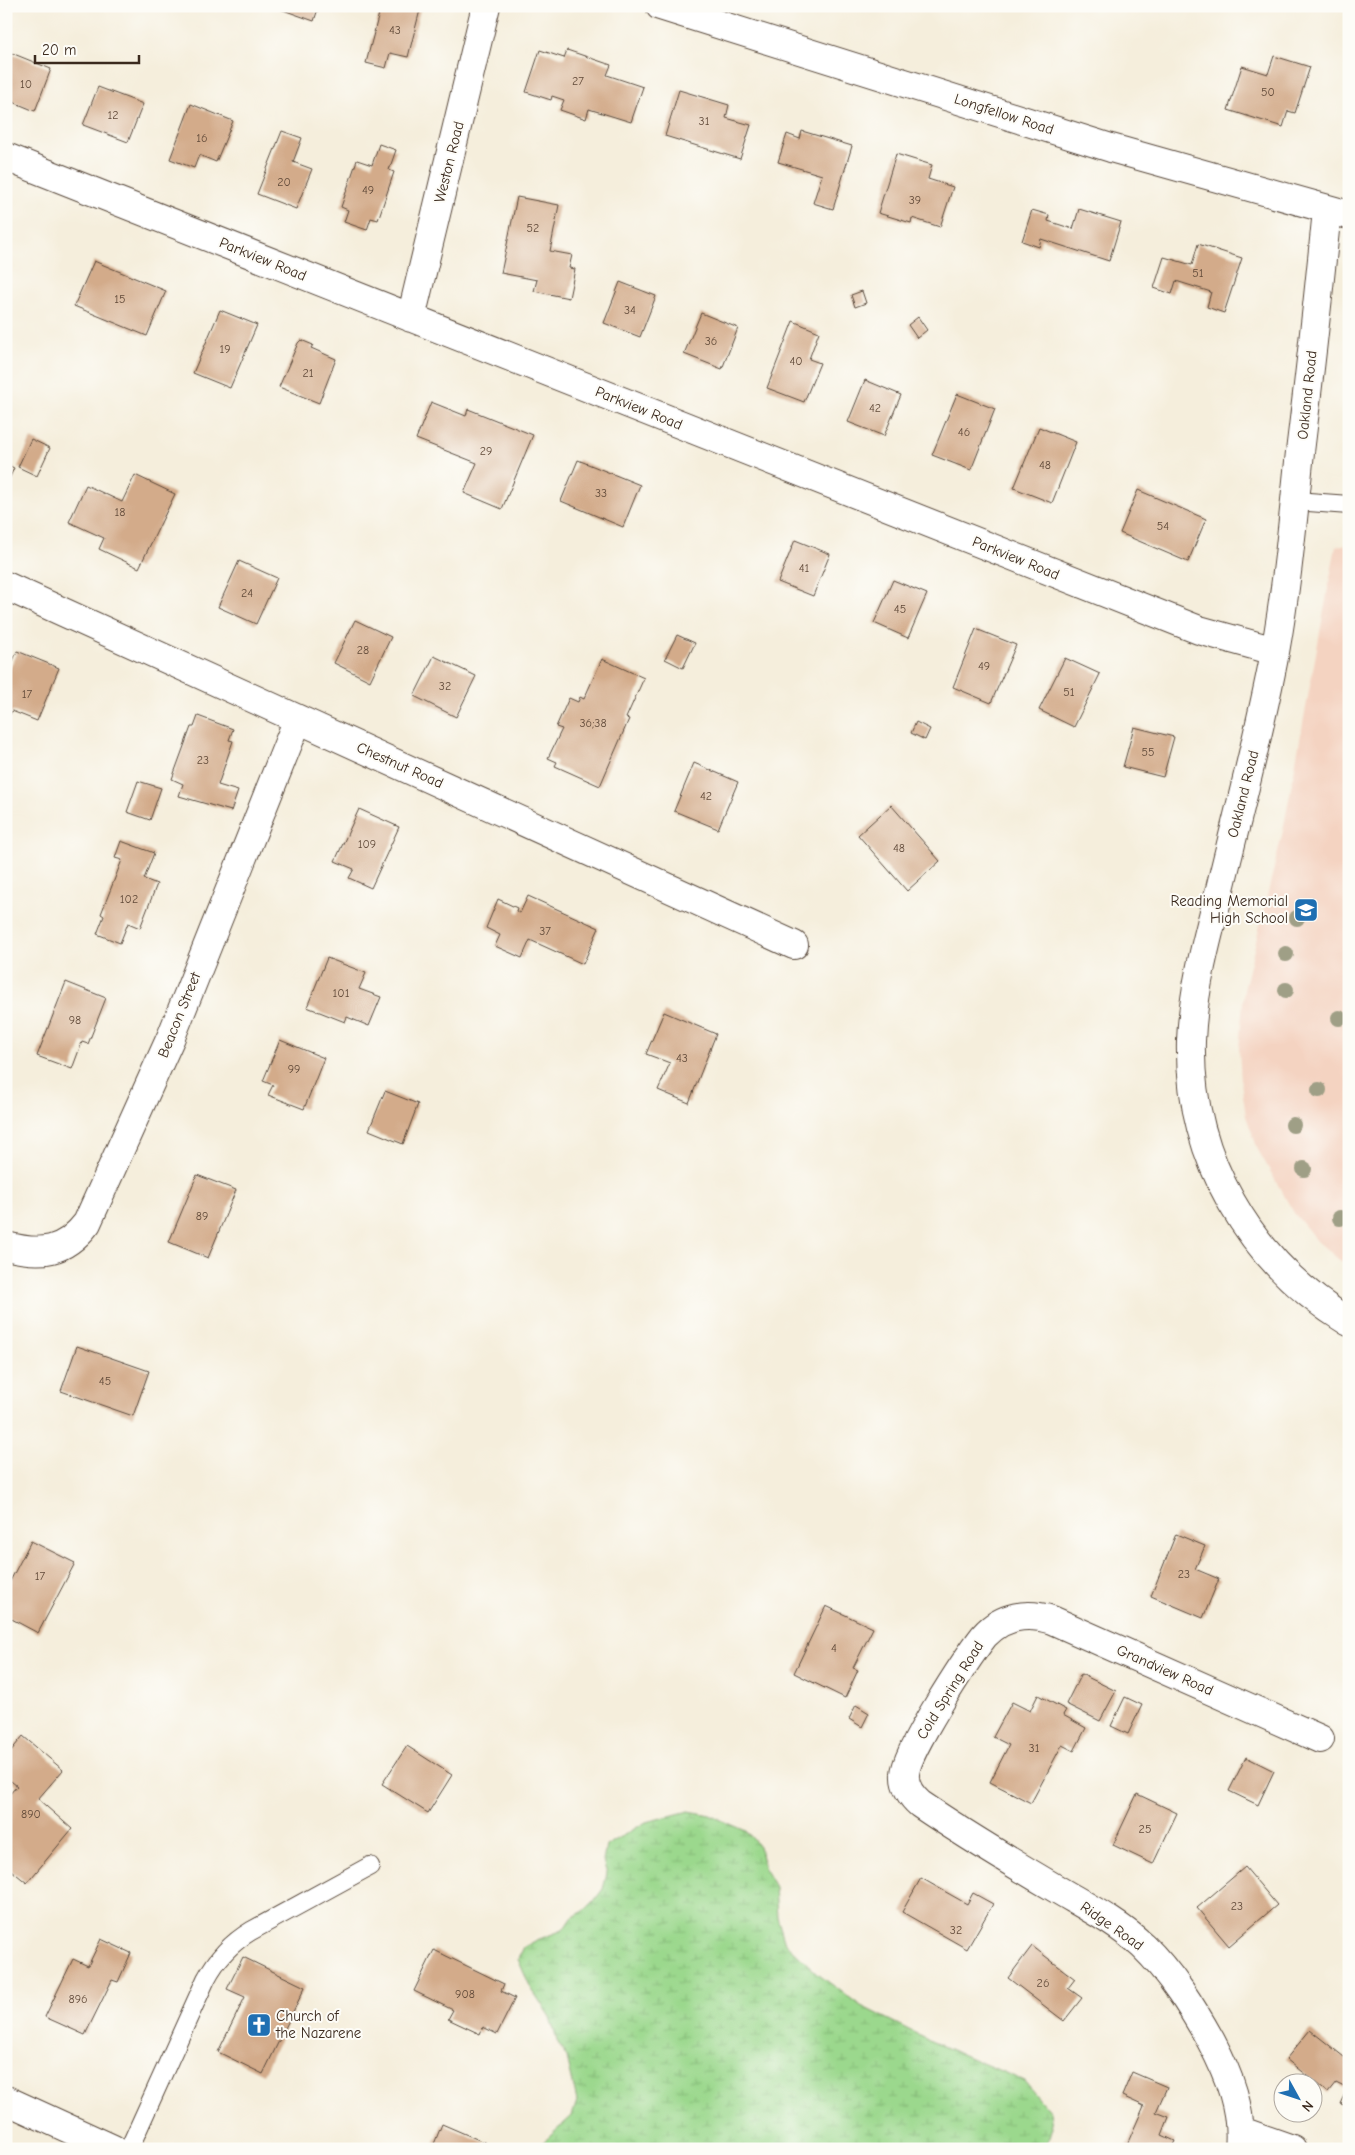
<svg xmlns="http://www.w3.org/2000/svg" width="1355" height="2155" font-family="'Comic Neue',sans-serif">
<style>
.built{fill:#f4d3c1}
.wetland{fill:url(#wetland-marsh);stroke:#6b8156}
.building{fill:#d3ab8a}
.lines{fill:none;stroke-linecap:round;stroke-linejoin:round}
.lane-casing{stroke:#57473a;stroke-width:20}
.street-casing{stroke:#57473a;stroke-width:30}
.primary-casing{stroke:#57473a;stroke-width:30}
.lane{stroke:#fff;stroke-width:18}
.street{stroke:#fff;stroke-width:28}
.primary{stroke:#fff;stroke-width:28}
.tree{fill:#9f9f86}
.labels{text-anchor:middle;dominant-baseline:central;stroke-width:4;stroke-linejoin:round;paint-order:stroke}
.number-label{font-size:12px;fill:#614a39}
.street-label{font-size:15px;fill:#3b2a1e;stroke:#fdfcf7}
.poi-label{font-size:15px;fill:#3b2a1e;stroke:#fdfcf7;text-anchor:end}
</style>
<defs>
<pattern id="wetland-marsh" width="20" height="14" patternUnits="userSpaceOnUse" patternTransform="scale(1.25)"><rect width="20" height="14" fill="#9bd88d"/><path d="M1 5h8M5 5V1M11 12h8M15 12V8" fill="none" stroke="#86ba79"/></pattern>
</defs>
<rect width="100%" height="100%" fill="#fdfcf7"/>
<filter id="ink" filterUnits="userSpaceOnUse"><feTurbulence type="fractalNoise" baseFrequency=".02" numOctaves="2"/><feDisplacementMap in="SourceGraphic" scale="10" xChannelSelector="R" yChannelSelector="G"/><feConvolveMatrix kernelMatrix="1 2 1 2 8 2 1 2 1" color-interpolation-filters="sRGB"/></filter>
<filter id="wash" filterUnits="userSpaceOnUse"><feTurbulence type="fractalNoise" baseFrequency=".0096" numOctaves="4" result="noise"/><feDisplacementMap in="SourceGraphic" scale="20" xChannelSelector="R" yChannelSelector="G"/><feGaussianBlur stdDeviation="1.12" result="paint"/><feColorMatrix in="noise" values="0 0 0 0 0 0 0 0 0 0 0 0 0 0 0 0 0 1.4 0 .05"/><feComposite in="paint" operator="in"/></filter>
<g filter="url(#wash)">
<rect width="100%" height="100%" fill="#f5eedc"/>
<path class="built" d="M 1349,544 L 1349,1268 L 1317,1241 L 1294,1213 L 1258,1150 L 1246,1116 L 1241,1082 L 1239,1049 L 1244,990 L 1283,831 L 1336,546 Z"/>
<path class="wetland" d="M 689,1811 L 710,1815 L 746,1831 L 759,1846 L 765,1870 L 775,1887 L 777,1917 L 785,1943 L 819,1975 L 861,2006 L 935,2043 L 1024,2081 L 1050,2112 L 1052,2127 L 1045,2149 L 536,2149 L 572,2116 L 577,2101 L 567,2058 L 557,2041 L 550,2017 L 529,1985 L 518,1959 L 524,1947 L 537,1940 L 563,1930 L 571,1918 L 584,1911 L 594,1901 L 603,1889 L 607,1874 L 603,1861 L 606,1846 L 646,1822 Z"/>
<g id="blocks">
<path class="building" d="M 272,6 L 319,6 L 314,21 Z
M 381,6 L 421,6 L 408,57 L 390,53 L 386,68 L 366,63 Z
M 540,50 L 564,58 L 567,50 L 611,65 L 607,75 L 643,87 L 631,122 L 589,109 L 586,119 L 560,110 L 564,100 L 552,96 L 551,100 L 526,92 Z
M 9,52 L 51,69 L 35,111 L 6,99 L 6,59 Z
M 1274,56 L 1310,67 L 1295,113 L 1288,111 L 1283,127 L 1228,110 L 1242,66 L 1268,74 Z
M 98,87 L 143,104 L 128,142 L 83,125 Z
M 679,90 L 729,105 L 726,118 L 751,125 L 740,159 L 665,136 Z
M 191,104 L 233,121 L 216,162 L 199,155 L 194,168 L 170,159 Z
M 282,131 L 302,138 L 293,162 L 312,169 L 296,209 L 257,194 Z
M 802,131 L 852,146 L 833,209 L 813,203 L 822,175 L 778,162 L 787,134 L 800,139 Z
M 379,144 L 396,150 L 389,170 L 394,172 L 378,220 L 371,218 L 367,230 L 344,222 L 348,210 L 341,207 L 357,160 L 372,165 Z
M 896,154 L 932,165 L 928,179 L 953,187 L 940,227 L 912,218 L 911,223 L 878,213 Z
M 517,197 L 559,205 L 550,251 L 572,255 L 569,268 L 575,269 L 569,298 L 534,291 L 537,280 L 501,273 Z
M 1079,209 L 1121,222 L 1109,261 L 1041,239 L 1039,247 L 1022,241 L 1032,210 L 1049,215 L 1048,221 L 1073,229 Z
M 1198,244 L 1242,258 L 1224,313 L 1207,307 L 1211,292 L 1176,281 L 1172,294 L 1154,288 L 1164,257 L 1192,265 Z
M 94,261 L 166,291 L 147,336 L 74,306 Z
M 620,282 L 656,296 L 640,337 L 604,323 Z
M 862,291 L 866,303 L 855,307 L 851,295 Z
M 220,310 L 257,325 L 230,388 L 193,373 Z
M 701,313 L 738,328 L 722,369 L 684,354 Z
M 918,317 L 927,330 L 917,338 L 908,325 Z
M 793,321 L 819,332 L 809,359 L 820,363 L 804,402 L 767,388 Z
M 301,340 L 313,345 L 311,348 L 336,359 L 319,403 L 279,387 L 298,343 Z
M 865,380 L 901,395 L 884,436 L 848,422 Z
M 957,394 L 995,409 L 971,470 L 932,455 Z
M 431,402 L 466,416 L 468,409 L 533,435 L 502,509 L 464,493 L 477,463 L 416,439 Z
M 1039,427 L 1076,442 L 1052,503 L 1014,488 Z
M 31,439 L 50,448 L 37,476 L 18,467 Z
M 578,460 L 640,485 L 623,527 L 561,501 Z
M 6,464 L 14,468 L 6,486 Z
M 135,475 L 175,494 L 139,568 L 99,549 L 104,538 L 69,522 L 86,485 L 122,502 Z
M 1138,490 L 1206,519 L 1188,562 L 1120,533 Z
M 795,540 L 830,554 L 813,596 L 778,582 Z
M 239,561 L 277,578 L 256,624 L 218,607 Z
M 893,580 L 927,594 L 908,638 L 874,623 Z
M 355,620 L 391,637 L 370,681 L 334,663 Z
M 976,629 L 1016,645 L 991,703 L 953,687 Z
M 677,635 L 695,643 L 683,668 L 665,659 Z
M 17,651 L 59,668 L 37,721 L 12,711 L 6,720 L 6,678 Z
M 434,656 L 476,676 L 456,717 L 414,696 Z
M 1065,658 L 1100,674 L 1074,727 L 1039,710 Z
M 602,659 L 644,678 L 626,718 L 629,719 L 600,786 L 555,766 L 557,762 L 548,758 L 562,729 L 556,727 L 569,698 L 578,702 L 580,697 L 584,699 Z
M 198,716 L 233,729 L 229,740 L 233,741 L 218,785 L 238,791 L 231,811 L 179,796 L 183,784 L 172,779 L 191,727 L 194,727 Z
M 916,722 L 930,729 L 925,740 L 911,733 Z
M 1134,727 L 1174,737 L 1163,777 L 1123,767 Z
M 694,763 L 738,782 L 718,829 L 674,811 Z
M 138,781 L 161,788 L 150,820 L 127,812 Z
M 891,805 L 940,861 L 907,891 L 858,835 Z
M 359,809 L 399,827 L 371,888 L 349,878 L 354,869 L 335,861 Z
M 121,841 L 154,853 L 144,879 L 157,884 L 140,928 L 128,923 L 120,943 L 97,934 L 104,916 L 101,914 L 122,860 L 115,858 Z
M 528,896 L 599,928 L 583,964 L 530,940 L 522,958 L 495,946 L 500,935 L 486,928 L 498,899 L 517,908 L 516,911 L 520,913 Z
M 327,958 L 366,973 L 359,989 L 381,997 L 369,1026 L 347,1017 L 345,1022 L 307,1007 Z
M 66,982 L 106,998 L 88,1044 L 82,1042 L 72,1069 L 37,1056 Z
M 664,1012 L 716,1034 L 689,1103 L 658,1090 L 670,1063 L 646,1054 Z
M 280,1040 L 324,1058 L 304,1109 L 268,1095 L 273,1085 L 263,1081 Z
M 385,1091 L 418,1104 L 403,1144 L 369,1130 Z
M 197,1175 L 236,1190 L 208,1258 L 169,1242 Z
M 77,1346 L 149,1371 L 133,1416 L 61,1391 Z
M 1176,1534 L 1205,1546 L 1195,1569 L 1219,1579 L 1203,1618 L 1151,1596 Z
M 31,1541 L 75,1563 L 38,1633 L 6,1616 L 6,1589 Z
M 826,1606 L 873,1628 L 853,1668 L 858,1670 L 845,1698 L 794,1673 Z
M 1081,1674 L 1116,1691 L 1100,1721 L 1066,1704 Z
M 1038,1695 L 1066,1710 L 1063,1715 L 1086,1728 L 1074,1751 L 1062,1745 L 1031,1803 L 990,1782 L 1009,1745 L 993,1737 L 1012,1702 L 1030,1711 Z
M 1125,1697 L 1142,1705 L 1128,1734 L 1111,1726 Z
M 856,1705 L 869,1713 L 862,1727 L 849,1719 Z
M 23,1736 L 63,1770 L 38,1799 L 72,1829 L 27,1883 L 6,1866 L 6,1798 L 17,1786 L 6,1777 L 6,1757 Z
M 407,1746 L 452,1775 L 428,1813 L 382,1784 Z
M 1246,1757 L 1274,1771 L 1258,1805 L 1229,1791 Z
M 1137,1794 L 1177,1813 L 1153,1864 L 1113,1845 Z
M 1245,1867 L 1277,1905 L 1229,1946 L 1197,1908 Z
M 921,1878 L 967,1904 L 973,1893 L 993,1904 L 967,1949 L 902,1912 Z
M 101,1939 L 131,1953 L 118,1982 L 112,1980 L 85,2035 L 45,2017 L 73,1959 L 88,1966 Z
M 1032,1946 L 1075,1979 L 1068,1988 L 1082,1998 L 1064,2021 L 1008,1978 Z
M 434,1950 L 504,1984 L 501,1991 L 515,1998 L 497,2034 L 483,2027 L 480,2034 L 448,2019 L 453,2010 L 414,1991 Z
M 243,1957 L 305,1987 L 263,2074 L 218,2052 L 245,1997 L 227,1989 Z
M 1310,2030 L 1349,2061 L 1349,2107 L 1341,2104 L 1348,2089 L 1336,2083 L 1328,2093 L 1286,2059 Z
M 1132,2072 L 1167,2087 L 1156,2112 L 1169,2117 L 1162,2135 L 1175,2141 L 1171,2149 L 1125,2149 L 1144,2106 L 1122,2096 Z
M 442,2124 L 486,2143 L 483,2149 L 432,2149 Z"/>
</g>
</g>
<g filter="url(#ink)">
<use href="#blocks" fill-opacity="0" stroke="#57473a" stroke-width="1"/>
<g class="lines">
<defs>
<path id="lane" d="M 1295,501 L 1349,505
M 129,2149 L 206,1979 C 217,1958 231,1943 251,1931 L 370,1866"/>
<path id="street" d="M 660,6 L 1111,148 L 1349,215
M 6,157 L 1199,630 L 1275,651
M 1327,210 C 1319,291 1310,371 1300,452 C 1293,519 1287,586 1275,652 C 1260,732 1239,810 1220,889 C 1207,939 1193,989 1191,1041 C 1188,1157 1250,1262 1349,1322
M 411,318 L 486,6
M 6,586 L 794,945
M 6,1246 C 41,1255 64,1253 87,1223 L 171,1037 L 298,719
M 1241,2131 L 1292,2149
M 1239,2149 C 1243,2110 1229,2075 1211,2041 C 1192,2007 1171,1973 1143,1946 C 1117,1922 1085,1906 1055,1888 C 1009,1861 964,1834 920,1804 C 912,1797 904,1786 905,1774 C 906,1751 967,1658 984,1636 C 1002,1616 1027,1612 1052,1620 L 1320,1739"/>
<path id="primary" d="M 6,2100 L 113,2149"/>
</defs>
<use href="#lane" class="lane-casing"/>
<use href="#street" class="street-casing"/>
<use href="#primary" class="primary-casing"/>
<use href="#lane" class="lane"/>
<use href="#street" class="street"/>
<use href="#primary" class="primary"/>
</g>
<g class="tree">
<circle cx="1297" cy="918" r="8"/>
<circle cx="1286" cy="954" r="8"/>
<circle cx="1286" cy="990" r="8"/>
<circle cx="1339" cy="1018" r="8"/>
<circle cx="1319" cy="1090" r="8"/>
<circle cx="1293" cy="1125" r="8"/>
<circle cx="1304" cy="1169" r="8"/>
<circle cx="1340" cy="1218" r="8"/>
</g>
</g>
<defs>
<symbol id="school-square" viewBox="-11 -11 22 22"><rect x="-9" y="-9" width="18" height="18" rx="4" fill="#1f6fb2" stroke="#fdfcf7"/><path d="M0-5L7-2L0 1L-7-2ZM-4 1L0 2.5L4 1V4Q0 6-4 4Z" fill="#fff"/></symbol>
<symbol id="church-square" viewBox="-11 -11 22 22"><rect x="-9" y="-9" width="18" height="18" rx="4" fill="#1f6fb2" stroke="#fdfcf7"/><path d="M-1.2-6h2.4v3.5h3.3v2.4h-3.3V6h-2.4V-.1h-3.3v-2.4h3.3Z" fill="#fff"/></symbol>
</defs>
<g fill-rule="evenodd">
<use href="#school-square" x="1292" y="896" width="28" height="28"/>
<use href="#church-square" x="245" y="2011" width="28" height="28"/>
</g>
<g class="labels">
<g class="number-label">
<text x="395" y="30">43</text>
<text x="578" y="81">27</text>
<text x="26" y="84">10</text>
<text x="1268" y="92">50</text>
<text x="113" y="115">12</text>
<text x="704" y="121">31</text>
<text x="202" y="138">16</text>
<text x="284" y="182">20</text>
<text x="368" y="190">49</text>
<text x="915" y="200">39</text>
<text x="533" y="228">52</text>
<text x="1198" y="273">51</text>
<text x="120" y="299">15</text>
<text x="630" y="310">34</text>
<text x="711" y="341">36</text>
<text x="225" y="349">19</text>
<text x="796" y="361">40</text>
<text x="308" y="373">21</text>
<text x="875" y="408">42</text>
<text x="964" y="432">46</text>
<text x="486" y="451">29</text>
<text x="1045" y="465">48</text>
<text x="601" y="493">33</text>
<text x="120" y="512">18</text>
<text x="1163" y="526">54</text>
<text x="804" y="568">41</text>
<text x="247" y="593">24</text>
<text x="900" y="609">45</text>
<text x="363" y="650">28</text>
<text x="984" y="666">49</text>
<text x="445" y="686">32</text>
<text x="1069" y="692">51</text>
<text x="27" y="694">17</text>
<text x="593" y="723">36;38</text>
<text x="1148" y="752">55</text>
<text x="203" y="760">23</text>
<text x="706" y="796">42</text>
<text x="367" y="844">109</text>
<text x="899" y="848">48</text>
<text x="129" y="899">102</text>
<text x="545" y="931">37</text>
<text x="341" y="993">101</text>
<text x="75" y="1020">98</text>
<text x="682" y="1058">43</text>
<text x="294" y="1069">99</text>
<text x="202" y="1216">89</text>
<text x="105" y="1381">45</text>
<text x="1184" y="1574">23</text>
<text x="40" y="1576">17</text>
<text x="834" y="1648">4</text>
<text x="1034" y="1748">31</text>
<text x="31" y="1814">890</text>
<text x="1145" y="1829">25</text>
<text x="1237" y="1906">23</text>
<text x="956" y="1930">32</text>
<text x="1043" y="1983">26</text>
<text x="465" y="1994">908</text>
<text x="78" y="1999">896</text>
</g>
<g class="street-label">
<text transform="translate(1004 114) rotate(18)">Longfellow Road</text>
<text transform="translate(449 162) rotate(-76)">Weston Road</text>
<text transform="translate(263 259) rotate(22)">Parkview Road</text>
<text transform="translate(1307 395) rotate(-84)">Oakland Road</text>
<text transform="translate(639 408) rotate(22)">Parkview Road</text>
<text transform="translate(1016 558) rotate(22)">Parkview Road</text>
<text transform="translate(400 765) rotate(24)">Chestnut Road</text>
<text transform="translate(1243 794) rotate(-76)">Oakland Road</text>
<text transform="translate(179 1015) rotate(-68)">Beacon Street</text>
<text transform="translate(1165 1670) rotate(24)">Grandview Road</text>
<text transform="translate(950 1690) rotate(-58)">Cold Spring Road</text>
<text transform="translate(1112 1926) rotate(35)">Ridge Road</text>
</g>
<g class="poi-label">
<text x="1288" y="901">Reading Memorial<tspan x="1288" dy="17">High School</tspan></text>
<text x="276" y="2016" text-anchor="start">Church of<tspan x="276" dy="17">the Nazarene</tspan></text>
</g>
</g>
<rect width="1355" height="2155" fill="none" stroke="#fdfcf7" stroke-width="25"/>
<g transform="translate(1298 2098) rotate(130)"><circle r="24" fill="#fdfcf7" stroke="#afa8a0"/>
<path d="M0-4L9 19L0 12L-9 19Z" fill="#1f6fb2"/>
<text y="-8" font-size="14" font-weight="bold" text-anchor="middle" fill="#3b2a1e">N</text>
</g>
<path d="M35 55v8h104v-8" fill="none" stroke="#3b2a1e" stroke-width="2.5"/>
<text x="42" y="55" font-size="15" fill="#3b2a1e" stroke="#fdfcf7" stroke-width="4" paint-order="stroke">20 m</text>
</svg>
